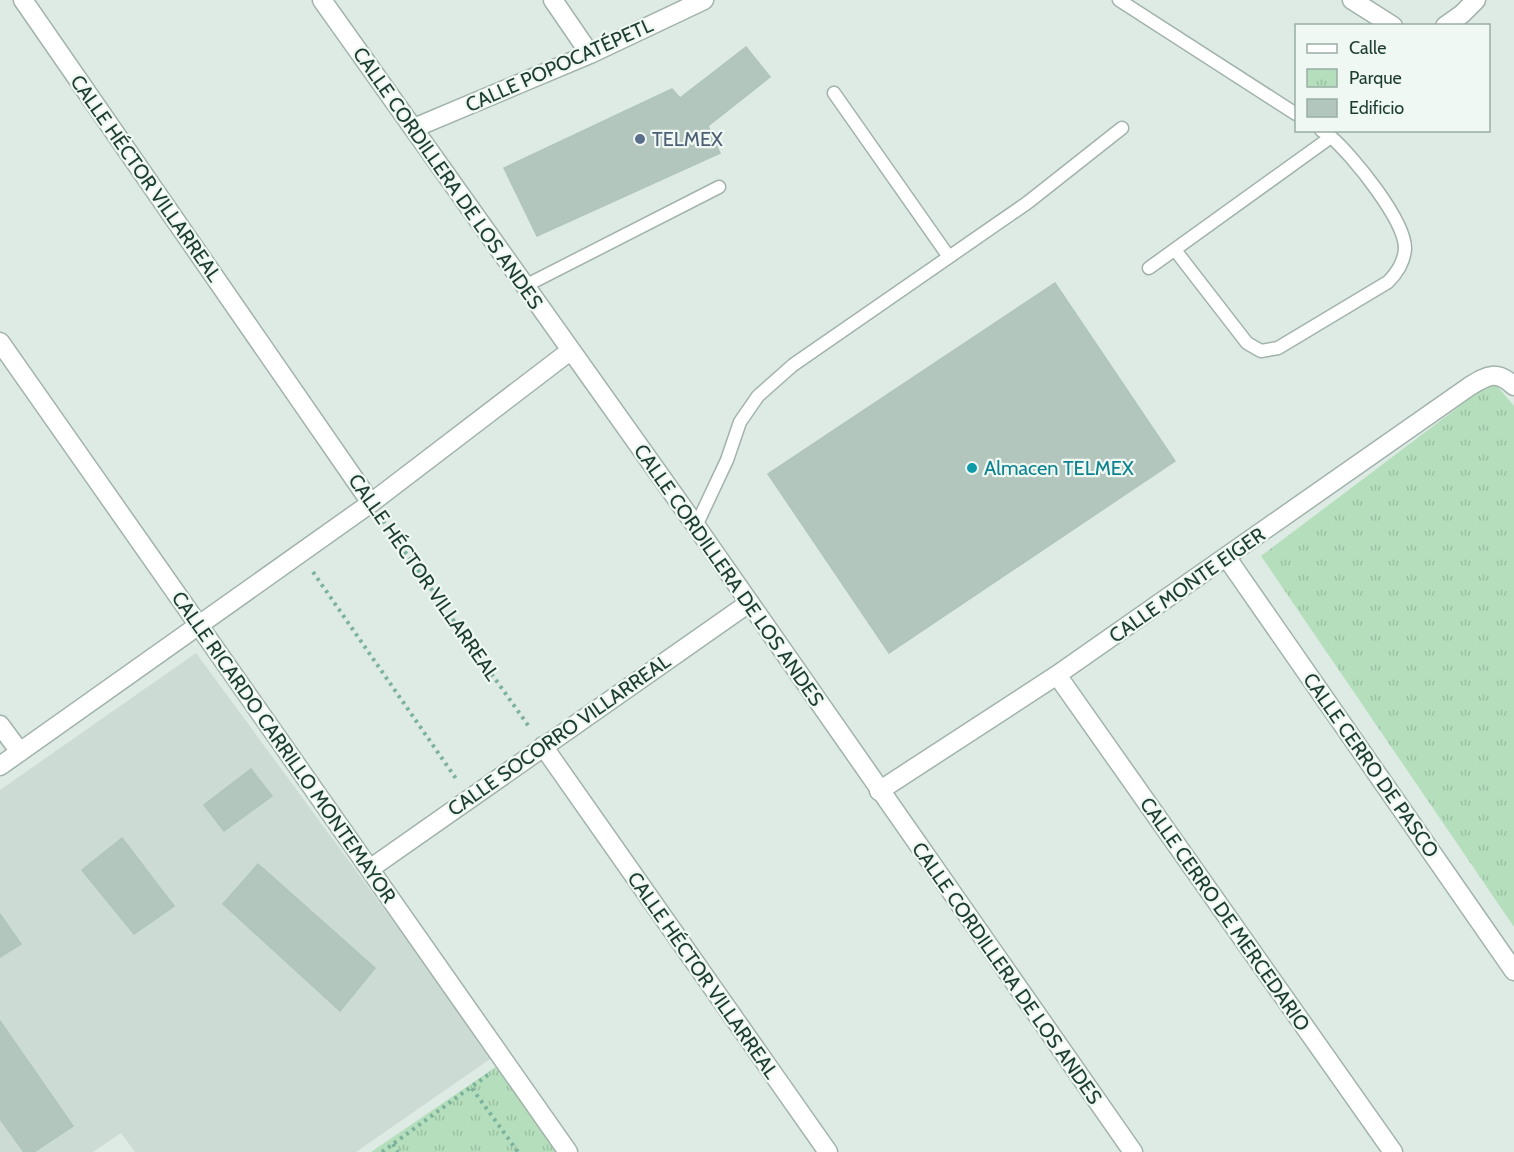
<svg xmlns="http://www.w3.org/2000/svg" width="1514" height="1152" font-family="Cabin,sans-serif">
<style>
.built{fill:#ccdbd3}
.park{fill:url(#park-tufts)}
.building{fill:#b3c6bd;stroke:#b0c5bb;stroke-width:1.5}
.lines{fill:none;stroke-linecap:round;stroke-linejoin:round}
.service-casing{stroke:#a1b3ab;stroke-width:15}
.minor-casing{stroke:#a1b3ab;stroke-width:21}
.tertiary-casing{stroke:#a1b3ab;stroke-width:21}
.path{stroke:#7cb29c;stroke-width:4;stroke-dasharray:3 4.5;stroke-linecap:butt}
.service{stroke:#fff;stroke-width:12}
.minor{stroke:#fff;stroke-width:18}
.tertiary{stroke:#fff;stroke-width:18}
.service-dot{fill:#5c6f8a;stroke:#eff8f2;stroke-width:2}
.culture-dot{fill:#0f9aa8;stroke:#eff8f2;stroke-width:2}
.labels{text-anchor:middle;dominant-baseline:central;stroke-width:4.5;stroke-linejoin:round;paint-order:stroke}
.street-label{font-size:20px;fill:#1e3d32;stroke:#eff8f2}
.service-label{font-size:20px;fill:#4e5e75;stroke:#eff8f2;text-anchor:start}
.culture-label{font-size:20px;fill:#0d838f;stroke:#eff8f2;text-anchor:start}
</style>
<defs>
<pattern id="park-tufts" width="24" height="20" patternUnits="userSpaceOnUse" patternTransform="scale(1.5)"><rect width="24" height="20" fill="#b5dfbc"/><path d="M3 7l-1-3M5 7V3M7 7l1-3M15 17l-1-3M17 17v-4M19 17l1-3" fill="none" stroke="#9bc0a2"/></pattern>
</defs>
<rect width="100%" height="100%" fill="#deebe4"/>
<path class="built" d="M 196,653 L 493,1057 L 356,1152 L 135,1152 L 121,1133 L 93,1152 L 0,1152 L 0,790 Z"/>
<path class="park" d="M 1493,381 L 1514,406 L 1514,927 L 1261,556 Z
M 497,1066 L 556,1152 L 371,1152 Z"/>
<path class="building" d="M 746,47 L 770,77 L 708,126 L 720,153 L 537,236 L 504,168 L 672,89 L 680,98 Z
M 1055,283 L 1175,461 L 889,653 L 768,474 Z
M 251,769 L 272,796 L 224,831 L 204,805 Z
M 122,838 L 174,906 L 134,934 L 82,870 Z
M 258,864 L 375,968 L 340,1011 L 223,904 Z
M 0,914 L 21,944 L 0,957 Z
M 0,1021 L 73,1126 L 34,1152 L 24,1152 L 0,1119 Z"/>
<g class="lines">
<defs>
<path id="service" d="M 1119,0 L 1296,114
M 834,93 L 949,257
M 1175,250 L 1247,343 L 1261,351 L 1278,348 L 1388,282 C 1397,273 1404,262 1405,249 C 1406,221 1352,155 1331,137
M 1149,268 L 1331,137 L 1321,130
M 525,286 L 719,187
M 696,526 L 727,460 L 740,422 L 758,396 L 793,365 L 1027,203 L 1122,128"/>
<path id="minor" d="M 23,0 L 371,503
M 553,0 L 590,54
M 1352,0 L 1393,26
M 1445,26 L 1462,14 L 1476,0
M 414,128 L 590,54 L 704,0
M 0,342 C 188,613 380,881 568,1152
M 1227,558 L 1514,971
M 1057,675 L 1393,1152
M 0,725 L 20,752
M 543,746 L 828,1152
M 0,766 L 371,503 L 570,351
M 879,791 L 1057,675 L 1470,386 C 1488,375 1497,370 1514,386
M 371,868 L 749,603"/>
<path id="tertiary" d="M 322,0 L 696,526 L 1133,1152"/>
</defs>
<use href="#service" class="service-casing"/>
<use href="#minor" class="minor-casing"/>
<use href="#tertiary" class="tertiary-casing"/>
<path class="path" d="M 383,521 L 530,728
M 313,572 L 457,780
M 488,1075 L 471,1087 L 518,1152
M 393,1144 L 398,1152
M 382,1152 L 471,1087"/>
<use href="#service" class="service"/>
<use href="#minor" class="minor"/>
<use href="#tertiary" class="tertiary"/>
</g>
<circle class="service-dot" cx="640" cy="139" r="6"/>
<circle class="culture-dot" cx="972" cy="468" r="6"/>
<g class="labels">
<g class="street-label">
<text transform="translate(559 65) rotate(-24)">CALLE POPOCATÉPETL</text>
<text transform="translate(146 178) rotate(55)">CALLE HÉCTOR VILLARREAL</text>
<text transform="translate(448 178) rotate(55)">CALLE CORDILLERA DE LOS ANDES</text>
<text transform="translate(729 575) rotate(55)">CALLE CORDILLERA DE LOS ANDES</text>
<text transform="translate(424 577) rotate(55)">CALLE HÉCTOR VILLARREAL</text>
<text transform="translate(1187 585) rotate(-35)">CALLE MONTE EIGER</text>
<text transform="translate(559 735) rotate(-35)">CALLE SOCORRO VILLARREAL</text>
<text transform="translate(284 747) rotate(55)">CALLE RICARDO CARRILLO MONTEMAYOR</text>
<text transform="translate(1371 765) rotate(55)">CALLE CERRO DE PASCO</text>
<text transform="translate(1225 914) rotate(55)">CALLE CERRO DE MERCEDARIO</text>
<text transform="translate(1007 973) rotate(55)">CALLE CORDILLERA DE LOS ANDES</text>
<text transform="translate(703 975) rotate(55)">CALLE HÉCTOR VILLARREAL</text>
</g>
<g class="service-label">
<text x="652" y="139">TELMEX</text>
</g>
<g class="culture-label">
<text x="984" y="468">Almacen TELMEX</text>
</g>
</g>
<rect x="1295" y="24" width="195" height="108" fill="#eff8f2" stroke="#9bada5" stroke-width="1.5"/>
<rect x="1307" y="44" width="30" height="9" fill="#ffffff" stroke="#9bada5" stroke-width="1.5"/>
<text x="1349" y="54" font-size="18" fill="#1e3d32">Calle</text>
<rect x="1307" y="69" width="30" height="18" fill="url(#park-tufts)" stroke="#9bada5" stroke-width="1.5"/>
<text x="1349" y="84" font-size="18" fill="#1e3d32">Parque</text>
<rect x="1307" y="99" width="30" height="18" fill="#b3c6bd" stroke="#9bada5" stroke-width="1.5"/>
<text x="1349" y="114" font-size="18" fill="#1e3d32">Edificio</text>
</svg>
